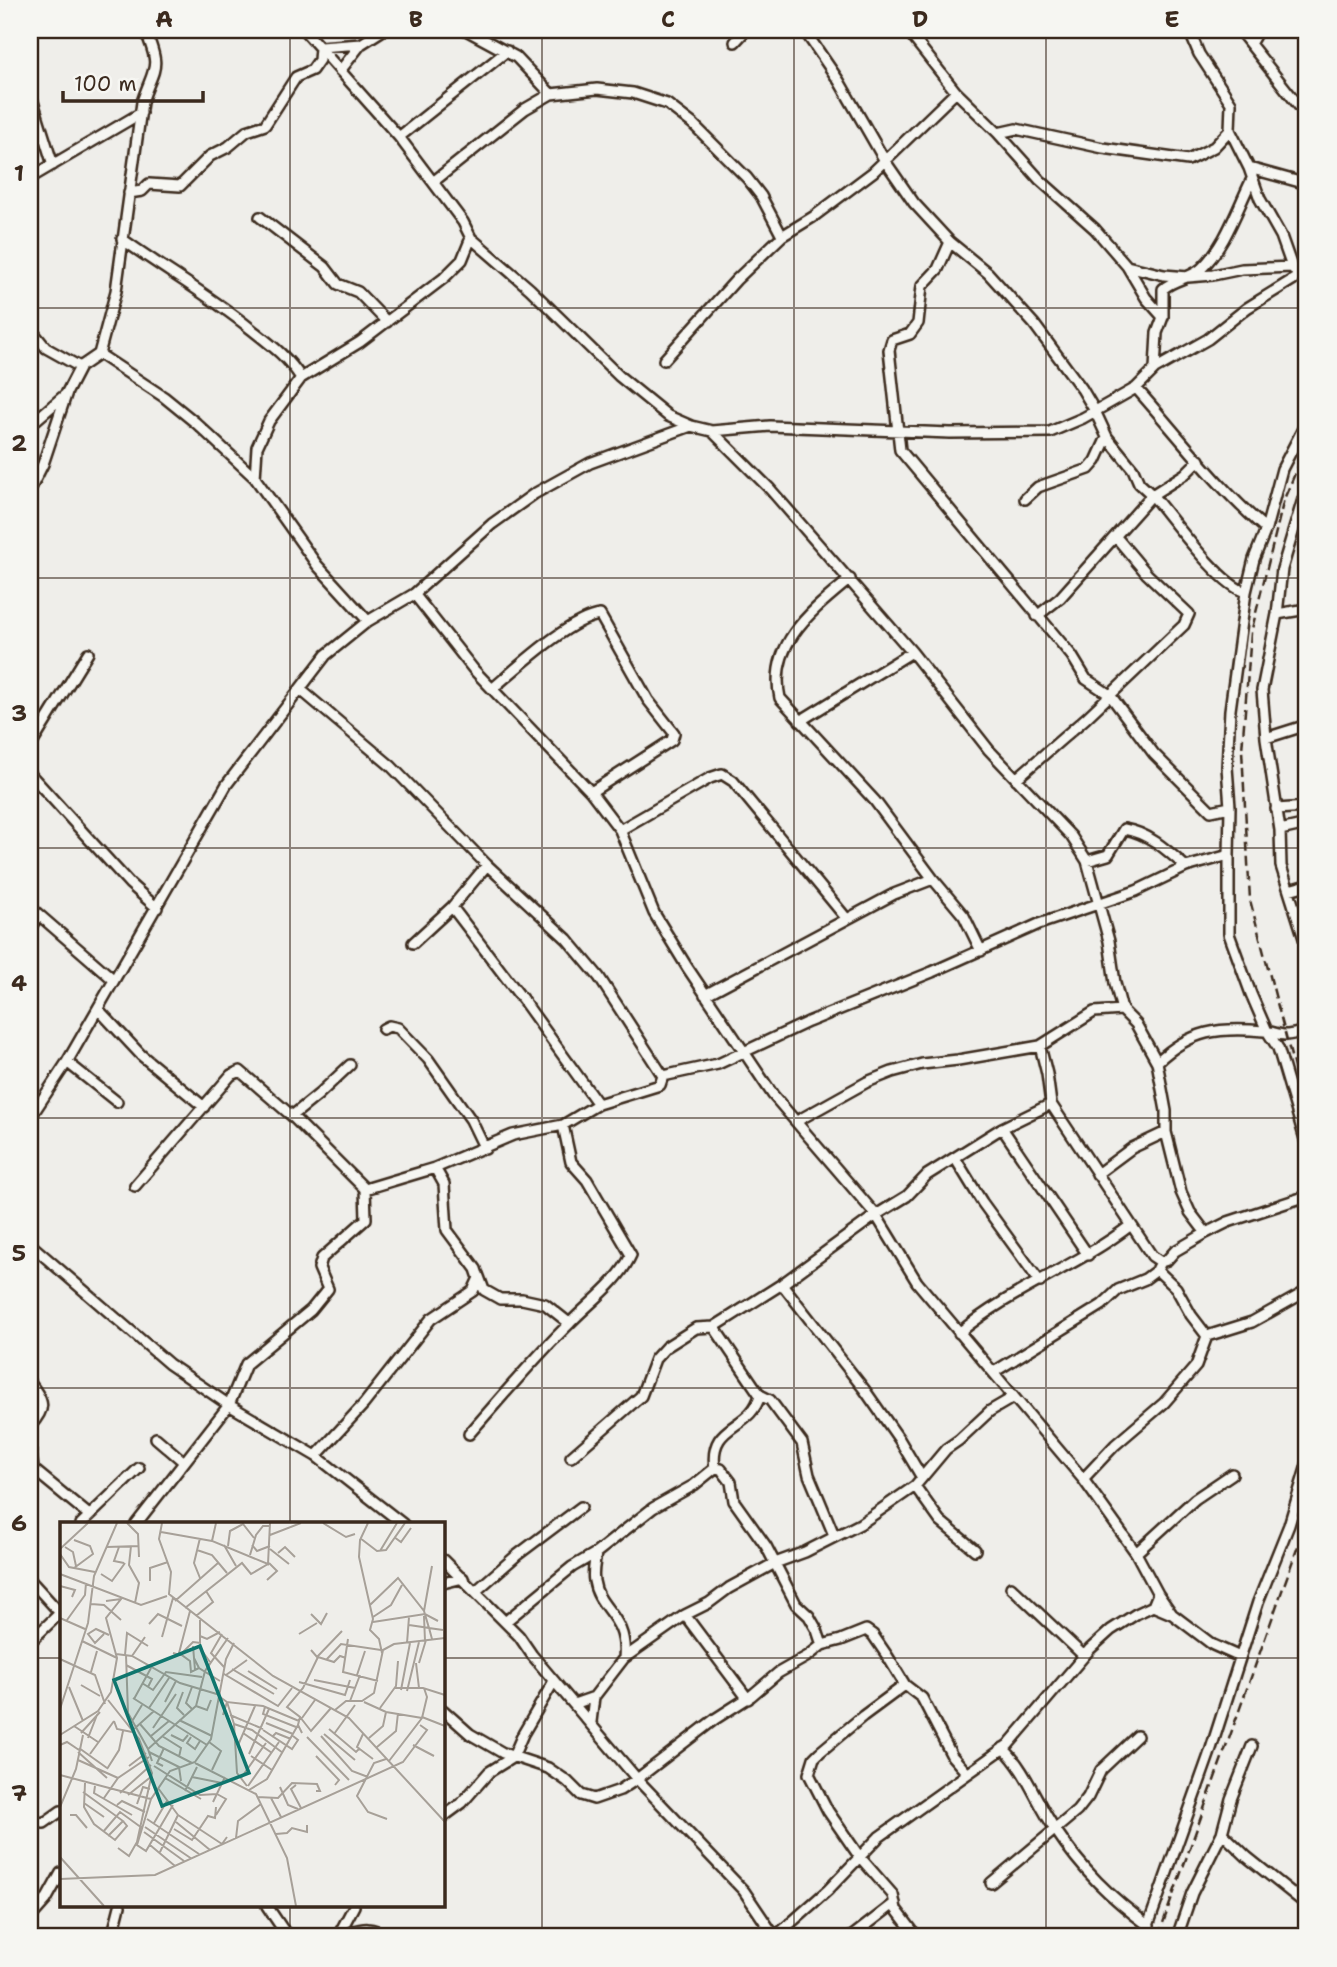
<svg xmlns="http://www.w3.org/2000/svg" width="1337" height="1967" font-family="'Shantell Sans',sans-serif">
<style>
.lines{fill:none;stroke-linecap:round;stroke-linejoin:round}
.minor-casing{stroke:#3b2a1e;stroke-width:14}
.minor{stroke:#f6f6f2;stroke-width:9}
.rail{stroke:#3b2a1e;stroke-width:2.5;stroke-dasharray:10 5;stroke-linecap:butt}
.grid{fill:none;stroke:#3b2a1e;stroke-width:2;stroke-opacity:0.55}
.inset-road{fill:none;stroke:#a7a098;stroke-width:2}
.view{fill:#0f766e;fill-opacity:0.15;stroke:#0f766e;stroke-width:3.5}
.inset-edge{fill:none;stroke:#3b2a1e;stroke-width:3.5}
.neatline{fill:none;stroke:#3b2a1e;stroke-width:2.5}
.grid-label{font-size:23px;text-anchor:middle;font-weight:bold;fill:#3b2a1e}
</style>
<rect width="100%" height="100%" fill="#efeeea"/>
<filter id="ink" filterUnits="userSpaceOnUse"><feTurbulence type="fractalNoise" baseFrequency=".0143" numOctaves="2"/><feDisplacementMap in="SourceGraphic" scale="14" xChannelSelector="R" yChannelSelector="G"/><feConvolveMatrix kernelMatrix="1 2 1 2 8 2 1 2 1" color-interpolation-filters="sRGB"/></filter>
<g filter="url(#ink)">
<g class="lines">
<defs>
<path id="minor" d="M 304,30 L 399,137 L 463,222 L 471,238 L 530,289 L 619,376 L 668,416 L 691,426
M 466,30 L 516,57 L 551,94
M 804,30 L 839,81 L 885,161 L 914,203 L 950,242 L 988,273 L 1034,324 L 1082,389 L 1095,411 L 1107,437 L 1133,469 L 1139,483 L 1152,495 C 1171,517 1220,586 1246,592
M 907,30 L 956,92 L 998,133 L 1040,180 L 1095,229 L 1127,266 L 1146,298 L 1163,317 L 1157,333 L 1155,369
M 1189,30 L 1199,54 L 1231,103 L 1230,130 L 1249,168 L 1260,199 L 1281,236 L 1292,267 L 1299,277
M 1239,30 L 1307,116
M 735,42 L 746,30
M 1250,44 L 1258,30
M 340,71 L 361,44 L 383,30
M 30,92 L 53,165
M 998,133 L 1016,129 L 1103,148 L 1188,160 L 1214,147 L 1230,130
M 399,137 L 507,51
M 1249,168 L 1307,184
M 30,178 L 141,113
M 433,182 L 525,109 L 551,94 L 597,89 L 633,93 L 667,104 L 693,124 L 747,178 L 761,196 L 782,236
M 129,193 L 142,191 L 149,184 L 180,186 L 210,156 L 228,147 L 247,131 L 265,125 L 296,77 L 312,70 L 319,60 L 320,47 L 361,44
M 260,217 L 325,267 L 338,284 L 358,292 L 387,322
M 122,239 C 165,270 211,296 251,329 C 270,344 288,357 301,378
M 950,242 L 938,269 L 922,286 L 918,323 L 910,334 L 892,340 L 889,350 L 900,450 L 1072,656 L 1086,679 L 1110,695 L 1154,754 L 1211,811 L 1230,807
M 1127,266 L 1164,275 L 1188,277 L 1213,275 L 1242,269 L 1292,267
M 1163,317 L 1163,289 C 1174,279 1189,279 1201,269 C 1226,245 1237,209 1252,179
M 30,328 L 46,348 L 80,367
M 99,354 L 164,397 L 196,423 L 255,478
M 664,360 L 736,280 L 782,236 L 813,217 L 873,172 L 956,92
M 1136,388 C 1178,435 1218,488 1266,529
M 30,425 L 66,394
M 712,431 L 770,489 L 912,652 L 989,750 L 1071,836 L 1087,861 L 1109,941 L 1115,983 L 1122,1010 L 1136,1024 L 1157,1062 L 1166,1111 L 1166,1132 L 1181,1192 L 1190,1212 L 1206,1233
M 30,490 L 43,464 L 67,392 L 80,367 L 99,354 L 116,291 L 142,102 C 154,66 162,70 145,30
M 1307,491 L 1303,499 L 1282,569 L 1277,614 L 1262,690 L 1266,738 L 1280,830 L 1281,866 L 1307,948
M 1025,499 L 1038,487 L 1089,469 L 1096,461 L 1107,437
M 850,579 C 813,610 768,643 780,698 L 875,801 L 933,879 L 964,916 L 981,951
M 414,594 L 474,670 L 591,792 L 620,830 L 654,913 L 687,967 L 773,1095 L 876,1215 L 917,1282 L 1083,1479 L 1136,1553 L 1158,1594 L 1172,1614
M 1277,614 L 1307,609
M 1037,616 L 1060,598 L 1152,495 L 1185,474 L 1199,460
M 368,621 L 317,565 L 255,478 L 257,447 L 269,421 L 301,378 L 360,342 L 444,278 L 462,260 L 471,238
M 492,689 C 516,669 570,618 600,615 L 648,700 L 674,733 L 672,740 L 591,792
M 301,690 L 391,766 L 487,865 L 567,939 L 599,977 L 663,1076
M 800,721 L 912,652
M 1266,738 L 1307,725
M 30,747 L 88,653
M 30,774 L 130,884 L 157,908
M 1016,779 L 1086,718 L 1184,625 L 1189,614 L 1147,574 L 1116,537
M 1276,809 L 1307,807
M 620,830 L 710,778 L 722,774 L 733,781 L 847,919
M 1280,830 L 1307,824
M 1229,855 L 1229,934 L 1251,994 L 1267,1031 L 1278,1048 L 1307,1146
M 1087,861 L 1108,855 L 1124,829 C 1149,833 1167,850 1186,867
M 1289,890 L 1307,885
M 30,907 L 114,980
M 452,907 L 523,1000 L 598,1104
M 30,928 L 38,916
M 413,943 L 452,907 L 487,865
M 705,995 L 894,894 L 933,879
M 1307,1001 L 1307,1009
M 98,1009 L 141,1055 L 204,1107
M 383,1029 L 389,1026 L 398,1028 L 428,1059 L 471,1120 L 485,1149
M 1040,1046 L 1047,1074 L 1051,1104 L 1152,1256 L 1161,1262 L 1167,1260 L 1175,1251 L 1206,1233 L 1228,1222 L 1307,1196
M 67,1062 L 117,1102
M 1157,1062 C 1191,1030 1219,1027 1264,1031 C 1271,1031 1278,1035 1285,1035 C 1292,1035 1300,1032 1307,1031
M 292,1116 L 318,1095 L 350,1065
M 30,1118 L 67,1062 L 227,784 L 326,655 L 368,621 L 414,594 L 492,524 L 534,494 L 590,463 L 691,426 L 712,431 L 770,426 L 950,433 L 1050,432 L 1083,418 L 1136,388 L 1155,369 L 1208,339 L 1247,308 L 1307,271
M 797,1121 L 867,1082 L 892,1072 L 922,1064 L 958,1060 L 1040,1046 L 1094,1012 L 1122,1010
M 1002,1128 L 1088,1255
M 955,1158 L 982,1202 L 1040,1282
M 1097,1174 L 1132,1148 L 1166,1132
M 135,1186 L 231,1075 L 240,1071 L 292,1116 L 365,1189 L 435,1168 L 513,1135 L 563,1125 L 598,1104 L 660,1085 L 663,1076 L 718,1064 L 808,1022 L 932,972 L 1039,924 L 1136,891 L 1186,867 L 1229,855 L 1230,807 L 1227,767 L 1230,710 L 1246,592 L 1254,559 L 1266,529 L 1282,469 L 1307,421
M 30,1244 L 169,1364 L 229,1405 L 316,1456 L 403,1524
M 1157,1270 L 1176,1288 L 1191,1315 L 1207,1336
M 478,1274 L 484,1290 L 500,1299 L 522,1299 L 545,1304 L 569,1323
M 782,1284 L 864,1389 L 899,1439 L 921,1476
M 714,1327 L 760,1395 L 770,1400 L 802,1443 L 809,1475 L 834,1535
M 959,1333 C 1011,1289 1077,1267 1131,1225
M 994,1372 L 1102,1305 L 1118,1290 L 1145,1279 L 1157,1270 L 1161,1262
M 30,1383 C 44,1402 47,1408 30,1426
M 469,1434 C 502,1397 534,1358 570,1323 C 590,1302 619,1282 631,1255 L 587,1180 L 571,1162 L 563,1125
M 156,1438 L 184,1462
M 30,1441 L 33,1469 L 89,1515
M 316,1456 L 364,1404 L 431,1319 L 473,1291 L 479,1278 L 476,1269 L 447,1230 L 444,1184 L 435,1168
M 571,1457 L 641,1396 L 655,1359 L 666,1347 L 696,1328 L 714,1327 L 782,1284 L 876,1215 L 907,1196 L 927,1175 L 1002,1128 L 1051,1104
M 715,1468 L 721,1469 L 731,1482 L 734,1501 L 766,1546 L 796,1604 L 809,1616 L 817,1630 L 822,1645
M 715,1468 C 708,1422 751,1431 760,1395
M 1083,1479 L 1115,1445 L 1164,1403 L 1196,1366 L 1207,1336 L 1252,1322 L 1307,1291
M 915,1486 L 940,1521 L 975,1550
M 81,1524 L 139,1468
M 136,1524 L 229,1405 L 246,1364 L 311,1310 L 328,1289 L 319,1268 L 322,1258 L 366,1219 L 365,1189
M 596,1553 C 595,1562 592,1572 594,1581 C 598,1610 628,1616 624,1658
M 1136,1553 L 1195,1499 L 1232,1474
M 443,1560 L 519,1636 L 532,1655 L 637,1779 L 744,1891 L 775,1937
M 30,1580 L 61,1614
M 443,1583 L 463,1578
M 1011,1587 L 1084,1656
M 476,1591 L 516,1556 L 581,1507
M 1153,1606 L 1172,1614 L 1213,1645 L 1240,1657
M 685,1615 L 748,1699
M 505,1622 L 572,1567 L 596,1553 L 653,1508 L 694,1485 L 715,1468
M 30,1642 L 61,1612
M 905,1685 L 863,1716 L 820,1752 L 814,1758 L 809,1774 L 828,1811 L 859,1856 L 893,1895 L 896,1909 L 917,1937
M 574,1704 L 594,1697 L 624,1658 L 685,1615 L 709,1603 L 729,1588 L 775,1563 L 805,1552 L 860,1524 L 915,1486 L 946,1449 L 959,1440 L 990,1411 L 1014,1397
M 443,1710 L 470,1734 L 503,1753 L 548,1768 L 567,1781 L 581,1795 L 594,1799 L 620,1790 L 637,1779 L 715,1719 L 751,1696 L 778,1673 L 808,1656 L 822,1645 L 841,1640 L 866,1630 L 873,1635 L 888,1657 L 905,1685 L 922,1698 L 952,1756 L 967,1773
M 591,1722 L 594,1697
M 1003,1748 C 1027,1771 1036,1802 1055,1829 C 1083,1871 1109,1896 1149,1926
M 443,1817 L 462,1803 L 489,1772 L 513,1757 L 523,1734 L 554,1681
M 30,1821 L 44,1823 L 61,1811
M 1222,1833 L 1247,1857 L 1307,1905
M 991,1883 L 1077,1811 L 1088,1797 L 1101,1770 L 1137,1736
M 267,1906 L 288,1937
M 30,1918 L 46,1900 L 61,1873
M 339,1935 C 362,1929 368,1924 389,1937
M 338,1936 L 354,1906
M 112,1937 L 120,1906
M 775,1937 L 828,1890 L 879,1837 L 1008,1745 L 1090,1649 L 1111,1630 L 1136,1614 L 1153,1606 L 1158,1594
M 851,1937 L 895,1903
M 1144,1937 L 1209,1755 L 1258,1602 L 1289,1525 L 1307,1465
M 1177,1937 L 1192,1893 L 1222,1833 L 1231,1799 L 1252,1746"/>
</defs>
<use href="#minor" class="minor-casing"/>
<use href="#minor" class="minor"/>
<path class="rail" d="M 1307,446 L 1284,499 L 1251,633 L 1242,750 L 1250,900 L 1307,1117
M 1158,1937 L 1307,1521"/>
</g>
</g>
<path class="grid" d="M 290,30 L 290,1524M 542,30 L 542,1937M 794,30 L 794,1937M 1046,30 L 1046,1937M 30,308 L 1307,308M 30,578 L 1307,578M 30,848 L 1307,848M 30,1118 L 1307,1118M 30,1388 L 1307,1388M 30,1658 L 61,1658M 443,1658 L 1307,1658M 290,1906 L 290,1937"/>
<g transform="translate(60 1522)">
<rect width="385" height="385" fill="#efeeea"/>
<path class="inset-road" d="M 67,1 L 78,12 L 79,35M 102,1 L 99,17 L 111,50 L 109,72 L 213,154 L 289,196 L 385,300M 156,1 L 152,19 L 208,42 L 210,1M 263,1 L 286,15 L 295,12M 308,1 L 300,18 L 299,35 L 313,97 L 310,108 L 319,117 L 322,131M 101,10 L 152,19M 210,13 L 241,1M 334,15 L 341,20 L 351,6M 140,16 L 134,41 L 140,56M 300,16 L 317,29 L 326,28 L 345,1M 14,18 L 30,24 L 33,32 L 14,46M 164,23 L 176,44M 192,23 L 197,29 L 210,24M 71,24 L 69,43 L 79,61 L 75,81M 168,24 L 170,9 L 183,2 L 194,16M 5,25 L 13,30 L 16,44M 47,25 L 78,24M 59,25 L 54,39 L 64,41M 0,27 L 28,1M 210,27 L 229,42M 137,28 L 152,33 L 167,51M 320,29 L 337,1M 218,31 L 225,25 L 235,35M 0,32 L 9,45 L 35,50M 190,33 L 196,13 L 203,4 L 210,4M 0,52 L 81,83 L 107,74M 41,52 L 52,59 L 65,41M 207,58 L 217,49 L 209,41M 90,59 L 90,46 L 108,40M 0,64 L 15,68 L 12,75M 115,79 L 158,41M 31,82 L 44,83 L 61,98M 310,83 L 338,56 L 364,89 L 369,106 L 383,108M 125,86 L 182,41 L 191,52 L 208,42M 130,89 L 119,131 L 130,139 L 131,150 L 139,146M 364,89 L 372,44M 251,92 L 261,102 L 267,91M 136,94 L 153,80 L 146,69M 364,94 L 365,119M 313,95 L 331,83 L 342,63M 0,96 L 25,107M 7,98 L 25,73 L 26,61M 140,98 L 140,126 L 150,140M 313,100 L 365,92 L 378,99M 89,102 L 98,92 L 122,104M 349,103 L 369,106 L 372,117M 44,112 L 35,121 L 28,112 L 36,107 L 49,113M 162,112 L 151,131 L 164,145M 239,112 L 257,101M 140,114 L 147,117 L 160,110M 102,115 L 113,76M 288,117 L 283,150 L 318,159M 22,119 L 57,136M 347,121 L 349,95M 133,124 L 135,148M 251,128 L 257,135 L 282,109M 113,131 L 120,133 L 133,120 L 141,121M 56,132 L 72,134 L 120,161 L 160,173M 65,133 L 67,111 L 88,124M 66,133 L 68,191 L 88,227M 72,134 L 85,115M 134,136 L 139,146 L 160,159M 0,137 L 35,153 L 45,182M 267,137 L 281,122 L 321,128M 356,141 L 359,166M 359,141 L 366,118M 66,143 L 92,157 L 88,165M 172,147 L 214,172M 188,149 L 217,167M 31,150 L 37,129M 164,152 L 218,184 L 232,166M 166,153 L 187,138M 297,153 L 305,129M 254,158 L 295,166M 239,160 L 285,173 L 290,158M 82,161 L 93,168 L 106,150 L 142,155M 21,163 L 40,174M 9,165 L 23,199M 335,166 L 363,166 L 385,173M 341,168 L 350,121M 347,169 L 359,120M 123,170 L 117,186 L 124,193M 160,175 L 167,180 L 174,202 L 177,251 L 187,264M 73,176 L 147,223M 74,177 L 91,146M 48,178 L 79,217 L 92,251 L 77,320 L 69,334 L 58,326M 290,179 L 300,153M 105,180 L 116,159M 304,180 L 326,190 L 362,196 L 329,239M 136,184 L 145,149 L 168,116M 205,185 L 203,192 L 236,205M 89,186 L 109,156M 320,186 L 336,164 L 338,139M 0,187 L 28,101 L 34,54 L 57,1M 132,187 L 126,181 L 132,165M 275,188 L 286,179 L 302,179 L 314,171 L 323,128 L 334,122 L 385,116M 163,193 L 167,180 L 203,184 L 239,199M 170,193 L 203,207M 240,195 L 251,209 L 271,186M 362,195 L 385,204M 242,196 L 255,178M 362,196 L 367,175 L 364,166M 119,198 L 152,214M 54,199 L 57,207 L 72,210M 71,201 L 82,183M 206,201 L 233,212M 80,202 L 99,224 L 132,241M 174,202 L 192,208 L 223,231M 14,204 L 38,220M 93,206 L 116,172M 74,207 L 94,189M 269,207 L 296,230 L 300,226M 203,208 L 232,227 L 238,218 L 233,214M 21,211 L 40,190M 183,211 L 212,231M 242,211 L 238,203 L 240,195 L 227,185 L 243,166 L 258,135 L 274,140 L 280,134 L 286,136M 264,212 L 295,238M 274,212 L 295,183M 303,212 L 297,225 L 313,237M 0,213 L 38,189 L 51,170 L 57,136 L 46,96 L 61,77 L 46,79M 111,213 L 123,219 L 128,213M 91,214 L 109,199M 102,214 L 121,226 L 119,235M 261,214 L 292,249 L 308,255M 131,215 L 127,221 L 135,227 L 140,219M 212,215 L 216,211 L 231,217M 247,215 L 289,258M 28,216 L 37,193M 309,216 L 323,204 L 326,190M 149,220 L 161,229 L 152,248M 175,220 L 179,221 L 195,184M 0,223 L 7,220 L 19,228M 353,223 L 374,234M 317,225 L 336,209 L 338,191M 19,226 L 47,246M 18,230 L 47,256M 89,230 L 119,245 L 121,259M 30,232 L 54,199M 189,232 L 209,187M 191,234 L 212,248M 256,234 L 279,258 L 275,263M 326,237 L 314,241 L 297,274 L 308,290 L 327,297M 18,238 L 58,256M 92,239 L 88,227 L 136,184 L 147,188 L 151,178M 135,241 L 196,272 L 227,336 L 236,384M 69,244 L 86,231M 94,244 L 140,273 L 157,272M 103,244 L 97,241 L 104,226M 47,247 L 59,228 L 63,209M 0,253 L 91,277 L 110,249 L 135,240 L 151,217 L 166,137 L 174,121M 132,255 L 162,261M 105,256 L 141,277M 181,256 L 206,221M 25,261 L 24,285 L 34,302 L 55,318 L 67,304 L 63,299M 236,263 L 231,267 L 241,286M 35,264 L 34,271 L 72,293M 188,264 L 219,220M 220,265 L 228,283 L 238,287M 98,266 L 118,293 L 100,330M 189,268 L 207,257 L 238,203M 125,269 L 137,245M 23,270 L 63,299 L 48,314M 60,271 L 91,243M 68,273 L 92,254M 197,275 L 218,276 L 232,261 L 257,262 L 260,269 L 256,269M 44,276 L 58,256 L 89,235M 211,276 L 221,295M 91,277 L 77,323 L 86,329 L 113,283M 153,280 L 165,255M 24,281 L 44,295M 77,282 L 83,265 L 90,267M 57,283 L 62,279 L 85,290M 0,285 L 16,247 L 23,213M 10,293 L 16,293 L 27,306M 118,293 L 162,322 L 167,315M 156,293 L 166,277 L 157,272M 87,297 L 139,332M 116,300 L 150,328M 94,301 L 107,279M 85,305 L 132,337M 114,307 L 132,318 L 148,294 L 155,296 L 156,285M 43,310 L 60,290 L 82,306M 84,310 L 124,339M 216,312 L 227,311 L 232,306 L 247,310 L 247,303M 176,316 L 178,299 L 201,282M 90,323 L 115,344M 0,335 L 44,384M 0,357 L 95,353 L 343,240 L 367,208 L 360,203"/>
<path class="view" d="M 140,124 L 189,251 L 102,284 L 54,158 Z"/>
<rect width="385" height="385" class="inset-edge"/>
</g>
<rect width="1337" height="1967" fill="none" stroke="#f6f6f2" stroke-width="77"/>
<path d="M63 91v10h140v-10" fill="none" stroke="#3b2a1e" stroke-width="3.5"/>
<text x="74" y="91" font-size="21" fill="#3b2a1e" stroke="#f6f6f2" stroke-width="5" paint-order="stroke">100 m</text>
<rect x="38" y="38" width="1260" height="1890" class="neatline"/>
<g class="grid-label">
<text x="164" y="27">A</text>
<text x="416" y="27">B</text>
<text x="668" y="27">C</text>
<text x="920" y="27">D</text>
<text x="1172" y="27">E</text>
<text x="19" y="181">1</text>
<text x="19" y="451">2</text>
<text x="19" y="721">3</text>
<text x="19" y="991">4</text>
<text x="19" y="1261">5</text>
<text x="19" y="1531">6</text>
<text x="19" y="1801">7</text>
</g>
</svg>
